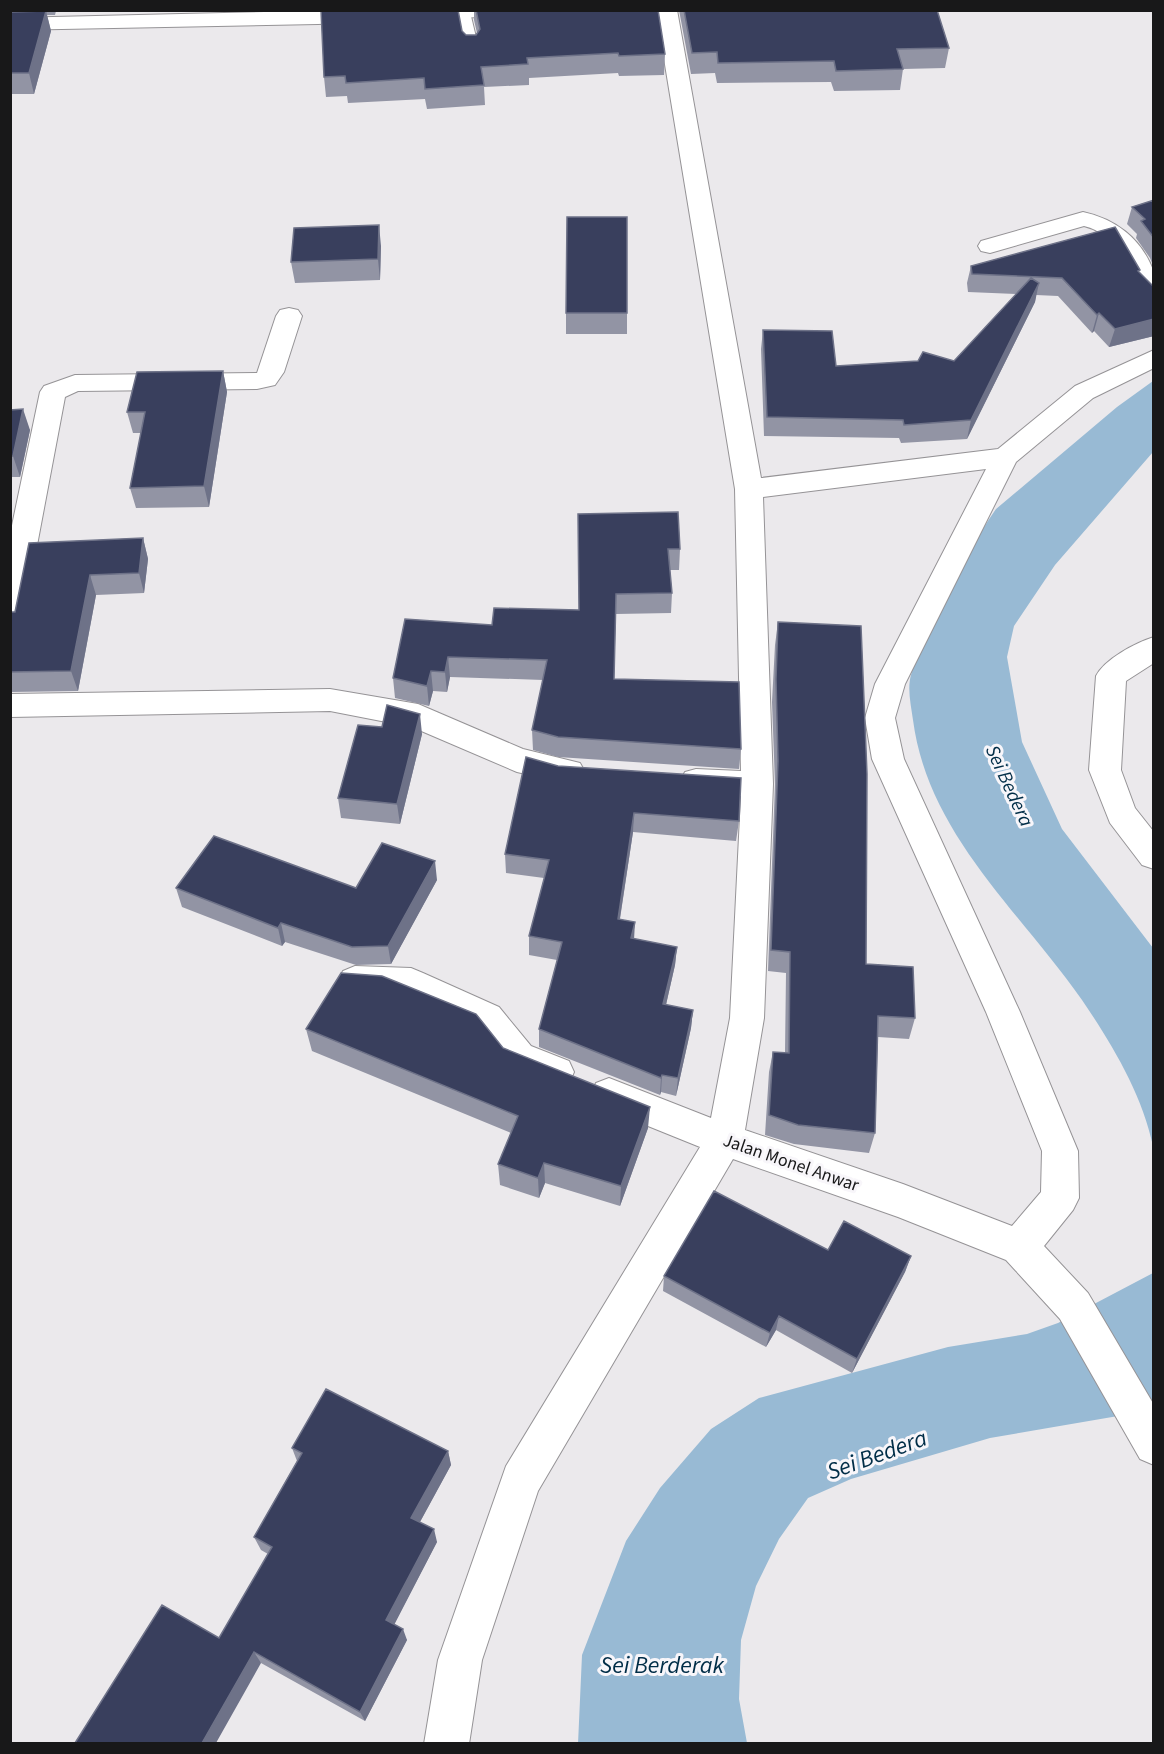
<svg xmlns="http://www.w3.org/2000/svg" width="1164" height="1754" font-family="'Source Sans 3',sans-serif">
<style>
.water{fill:#98bad4}
.lines{fill:none;stroke-linecap:round;stroke-linejoin:round}
.lane-casing{stroke:#959396;stroke-width:2}
.street-casing{stroke:#959396;stroke-width:2}
.secondary-casing{stroke:#959396;stroke-width:2}
.lane{fill:#fff;fill-rule:evenodd}
.street{fill:#fff;fill-rule:evenodd}
.secondary{fill:#fff;fill-rule:evenodd}
.wall{fill:#9294a4}
.shaded-wall{fill:#6e7288}
.building{fill:#393f5d;stroke:#6e7288;stroke-width:1.5}
.labels{text-anchor:middle;dominant-baseline:central;stroke-width:6;stroke-linejoin:round;paint-order:stroke}
.street-label{font-size:18px;fill:#181819;stroke:#f8f6fa}
.water-label{font-size:20px;font-style:italic;fill:#002d47;stroke:#f8f6fa}
.near-water-label{font-size:24px;font-style:italic;fill:#002d47;stroke:#f8f6fa}
</style>
<rect width="100%" height="100%" fill="#ebe9ec"/>
<path class="water" d="M 1153,381 L 1153,452 L 1055,565 L 1014,626 L 1007,657 L 1022,742 L 1062,829 L 1153,948 L 1153,1146 C 1142,1094 1112,1044 1082,1000 C 1019,910 928,834 913,720 C 911,705 907,689 911,675 C 917,652 931,629 941,608 C 958,575 974,540 996,509 L 1117,407 Z
M 1153,1273 L 1153,1410 L 990,1438 L 851,1479 L 808,1498 L 779,1539 L 756,1586 L 741,1640 L 739,1699 L 747,1743 L 578,1744 L 582,1655 L 626,1541 L 660,1488 L 711,1429 L 759,1398 L 948,1347 L 1027,1334 L 1058,1323 Z"/>
<g class="lines">
<defs>
<path id="lane" d="M 457,10 L 470,12 L 479,50 L 477,53 L 467,53 L 465,50 Z"/>
<path id="street" d="M 656,10 L 677,10 L 761,478 L 998,449 L 1075,386 L 1154,350 L 1154,368 L 1093,398 L 1016,462 L 905,684 L 895,718 L 904,759 L 1020,1012 L 1078,1151 L 1079,1198 L 1073,1210 L 1044,1246 L 1088,1293 L 1154,1405 L 1154,1465 L 1140,1459 L 1060,1319 L 1006,1260 L 898,1217 L 733,1159 L 538,1491 L 482,1660 L 469,1744 L 424,1744 L 438,1660 L 506,1466 L 700,1147 L 596,1105 L 591,1094 L 596,1083 L 609,1078 L 711,1118 L 730,1018 L 741,796 L 696,793 L 685,790 L 680,781 L 685,772 L 696,769 L 741,771 L 735,489 ZM 986,469 L 875,684 L 865,718 L 872,759 L 986,1012 L 1042,1151 L 1041,1192 L 1012,1226 L 903,1184 L 745,1130 L 764,1018 L 773,784 L 763,497 Z
M 1083,212 C 1115,219 1141,238 1153,270 C 1156,279 1154,294 1154,303 L 1145,301 C 1128,276 1119,234 1084,226 L 990,253 L 981,251 L 978,246 L 981,241 Z
M 289,308 L 298,310 L 302,316 L 284,372 L 275,385 L 257,389 L 78,391 L 65,397 L 25,609 L 20,616 L 10,619 L 10,535 L 40,392 L 44,386 L 75,375 L 257,373 L 276,316 L 280,310 Z
M 1154,637 L 1154,663 L 1126,681 L 1121,770 L 1135,808 L 1154,832 L 1154,869 L 1142,865 L 1110,823 L 1089,770 L 1096,676 C 1105,659 1135,643 1154,637 Z
M 330,689 L 418,704 L 523,749 L 580,763 L 585,772 L 580,781 L 569,784 L 517,772 L 412,727 L 330,711 L 10,717 L 10,694 Z
M 355,966 L 411,968 L 423,973 L 499,1007 L 531,1046 L 569,1061 L 574,1072 L 569,1083 L 556,1088 L 505,1068 L 475,1029 L 408,997 L 355,996 L 343,991 L 338,981 L 343,971 Z"/>
<path id="secondary" d="M 345,10 L 513,10 L 503,16 L 318,24 L 10,30 L 10,18 Z"/>
</defs>
<use href="#lane" class="lane-casing"/>
<use href="#street" class="street-casing"/>
<use href="#secondary" class="secondary-casing"/>
<use href="#lane" class="lane"/>
<use href="#street" class="street"/>
<use href="#secondary" class="secondary"/>
</g>
<path class="wall" d="M 24,10 L 73,10 L 56,11 L 55,15 L 47,15 L 51,31 L 34,94 L 10,94 L 10,12 L 24,11 Z
M 474,10 L 658,10 L 665,54 L 664,75 L 619,76 L 618,73 L 529,78 L 529,85 L 484,87 L 485,105 L 427,109 L 425,99 L 348,103 L 347,96 L 326,97 L 324,77 L 462,31 L 466,35 L 476,35 L 477,33 L 474,20 Z
M 679,10 L 937,10 L 949,48 L 945,68 L 903,69 L 900,90 L 834,91 L 831,82 L 717,83 L 715,73 L 691,74 Z
M 1154,200 L 1154,268 L 1150,258 L 1136,238 L 1137,234 L 1127,224 L 1132,207 Z
M 381,246 L 380,280 L 295,283 L 291,262 Z
M 971,266 L 1139,273 L 1154,287 L 1154,336 L 1109,347 L 1094,331 L 1092,333 L 1058,296 L 1036,295 L 1035,302 L 967,439 L 901,443 L 899,438 L 764,436 L 761,349 L 763,330 L 836,366 L 954,361 L 1016,294 L 968,292 L 967,283 Z
M 566,313 L 627,313 L 627,334 L 566,334 Z
M 223,371 L 227,392 L 209,507 L 136,508 L 130,488 L 141,433 L 133,433 L 127,412 Z
M 10,410 L 30,430 L 20,477 L 10,477 Z
M 578,514 L 680,549 L 679,570 L 670,570 L 672,593 L 671,613 L 616,614 L 614,679 L 741,749 L 739,769 L 558,757 L 533,750 L 532,730 L 543,680 L 450,677 L 447,692 L 433,691 L 429,706 L 395,698 L 393,678 L 492,625 L 579,610 Z
M 143,538 L 148,559 L 144,593 L 96,595 L 78,691 L 10,692 L 10,612 L 15,612 Z
M 778,622 L 866,964 L 915,1018 L 909,1039 L 878,1037 L 875,1133 L 869,1153 L 794,1144 L 765,1135 L 769,1072 L 773,1052 L 785,1053 L 786,973 L 768,971 L 775,784 L 772,702 L 775,645 Z
M 382,727 L 422,734 L 400,824 L 341,818 L 338,798 Z
M 526,757 L 739,821 L 736,841 L 633,832 L 620,919 L 634,939 L 677,947 L 675,965 L 666,1005 L 693,1010 L 691,1028 L 676,1096 L 661,1092 L 660,1095 L 539,1047 L 539,1029 L 557,960 L 529,955 L 529,936 L 544,878 L 506,873 L 505,854 Z
M 437,880 L 391,964 L 356,965 L 285,942 L 282,946 L 182,907 L 176,888 L 356,888 Z
M 306,1029 L 503,1048 L 648,1128 L 620,1206 L 545,1183 L 539,1198 L 500,1185 L 498,1164 L 511,1133 L 312,1051 Z
M 828,1250 L 911,1256 L 905,1272 L 852,1373 L 776,1330 L 766,1347 L 663,1291 L 664,1276 Z
M 292,1448 L 448,1451 L 451,1465 L 420,1522 L 437,1542 L 394,1624 L 407,1640 L 365,1721 L 261,1663 L 219,1638 L 268,1554 L 261,1550 L 254,1537 L 297,1461 Z"/>
<path class="shaded-wall" d="M 46,11 L 51,31 L 34,94 L 29,73 Z
M 379,225 L 381,246 L 380,280 L 378,259 Z
M 1039,283 L 1035,302 L 967,439 L 971,420 Z
M 1099,313 L 1094,331 L 1092,333 L 1097,315 Z
M 1154,319 L 1154,336 L 1109,347 L 1115,329 Z
M 223,371 L 227,392 L 209,507 L 204,486 Z
M 23,409 L 30,430 L 20,477 L 13,456 Z
M 143,538 L 148,559 L 144,593 L 139,573 Z
M 90,575 L 96,595 L 78,691 L 71,671 Z
M 448,657 L 450,677 L 447,692 L 445,672 Z
M 431,671 L 433,691 L 429,706 L 427,686 Z
M 420,714 L 422,734 L 400,824 L 397,804 Z
M 634,813 L 633,832 L 617,937 L 618,919 Z
M 435,861 L 437,880 L 391,964 L 388,946 Z
M 635,922 L 634,940 L 631,938 Z
M 281,923 L 285,942 L 282,946 L 278,928 Z
M 677,947 L 675,965 L 662,1022 L 663,1004 Z
M 693,1010 L 691,1028 L 676,1096 L 678,1078 Z
M 662,1075 L 661,1092 L 660,1095 L 661,1078 Z
M 650,1107 L 648,1128 L 620,1206 L 621,1186 Z
M 544,1163 L 545,1183 L 539,1198 L 538,1178 Z
M 911,1256 L 905,1272 L 852,1373 L 857,1359 Z
M 779,1316 L 776,1330 L 766,1347 L 770,1333 Z
M 448,1451 L 451,1465 L 415,1531 L 411,1518 Z
M 434,1529 L 437,1542 L 391,1631 L 386,1620 Z
M 403,1629 L 407,1640 L 365,1721 L 360,1712 Z
M 254,1652 L 261,1663 L 216,1743 L 202,1743 Z"/>
<path class="building" d="M 321,10 L 458,10 L 462,31 L 466,35 L 476,35 L 480,29 L 476,10 L 658,10 L 665,54 L 619,56 L 618,53 L 527,58 L 528,64 L 481,67 L 484,85 L 425,89 L 424,78 L 346,83 L 345,76 L 324,77 Z
M 684,10 L 937,10 L 949,48 L 897,49 L 903,69 L 836,71 L 834,61 L 718,63 L 717,52 L 692,53 Z
M 46,11 L 29,73 L 10,73 L 10,12 Z
M 1154,200 L 1154,238 L 1141,221 L 1145,219 L 1132,207 Z
M 567,217 L 627,217 L 627,313 L 566,313 Z
M 379,225 L 378,259 L 291,262 L 294,228 Z
M 1115,227 L 1140,270 L 1138,271 L 1154,287 L 1154,319 L 1115,329 L 1099,313 L 1097,315 L 1062,278 L 972,274 L 971,266 Z
M 1031,278 L 1039,283 L 971,420 L 904,425 L 903,420 L 767,417 L 763,330 L 832,331 L 836,366 L 918,361 L 923,352 L 954,361 Z
M 223,371 L 204,486 L 130,488 L 145,412 L 127,412 L 137,372 Z
M 23,409 L 13,456 L 10,457 L 10,410 Z
M 678,512 L 680,549 L 668,549 L 672,593 L 616,594 L 614,679 L 739,682 L 741,749 L 558,737 L 532,730 L 547,660 L 448,657 L 445,672 L 431,671 L 427,686 L 393,678 L 405,619 L 492,625 L 494,608 L 579,610 L 578,514 Z
M 143,538 L 139,573 L 90,575 L 71,671 L 10,672 L 10,612 L 15,612 L 29,543 Z
M 778,622 L 861,626 L 867,774 L 866,964 L 913,967 L 915,1018 L 878,1016 L 875,1133 L 798,1125 L 769,1115 L 773,1052 L 789,1053 L 790,952 L 771,950 L 778,761 L 776,679 Z
M 387,705 L 420,714 L 397,804 L 338,798 L 358,725 L 382,727 Z
M 526,757 L 558,766 L 741,778 L 739,821 L 634,813 L 618,919 L 635,922 L 631,938 L 677,947 L 663,1004 L 693,1010 L 678,1078 L 662,1075 L 661,1078 L 539,1029 L 562,942 L 529,936 L 549,860 L 505,854 Z
M 214,836 L 356,888 L 382,843 L 435,861 L 388,946 L 352,947 L 281,923 L 278,928 L 176,888 Z
M 341,973 L 382,976 L 476,1014 L 503,1048 L 650,1107 L 621,1186 L 544,1163 L 538,1178 L 498,1164 L 518,1116 L 306,1029 Z
M 714,1191 L 828,1250 L 844,1221 L 911,1256 L 857,1359 L 779,1316 L 770,1333 L 664,1276 Z
M 326,1389 L 448,1451 L 411,1518 L 434,1529 L 386,1620 L 403,1629 L 360,1712 L 254,1652 L 202,1743 L 75,1743 L 162,1605 L 219,1638 L 272,1547 L 254,1537 L 302,1453 L 292,1448 Z"/>
<g class="labels">
<g class="street-label">
<text transform="translate(791 1163) rotate(19)">Jalan Monel Anwar</text>
</g>
<g class="water-label">
<text transform="translate(1009 786) rotate(65)">Sei Bedera</text>
</g>
<g class="near-water-label">
<text transform="translate(877 1455) rotate(-20)">Sei Bedera</text>
<text x="662" y="1665">Sei Berderak</text>
</g>
</g>
<rect width="1164" height="1754" fill="none" stroke="#181819" stroke-width="24"/>
</svg>
